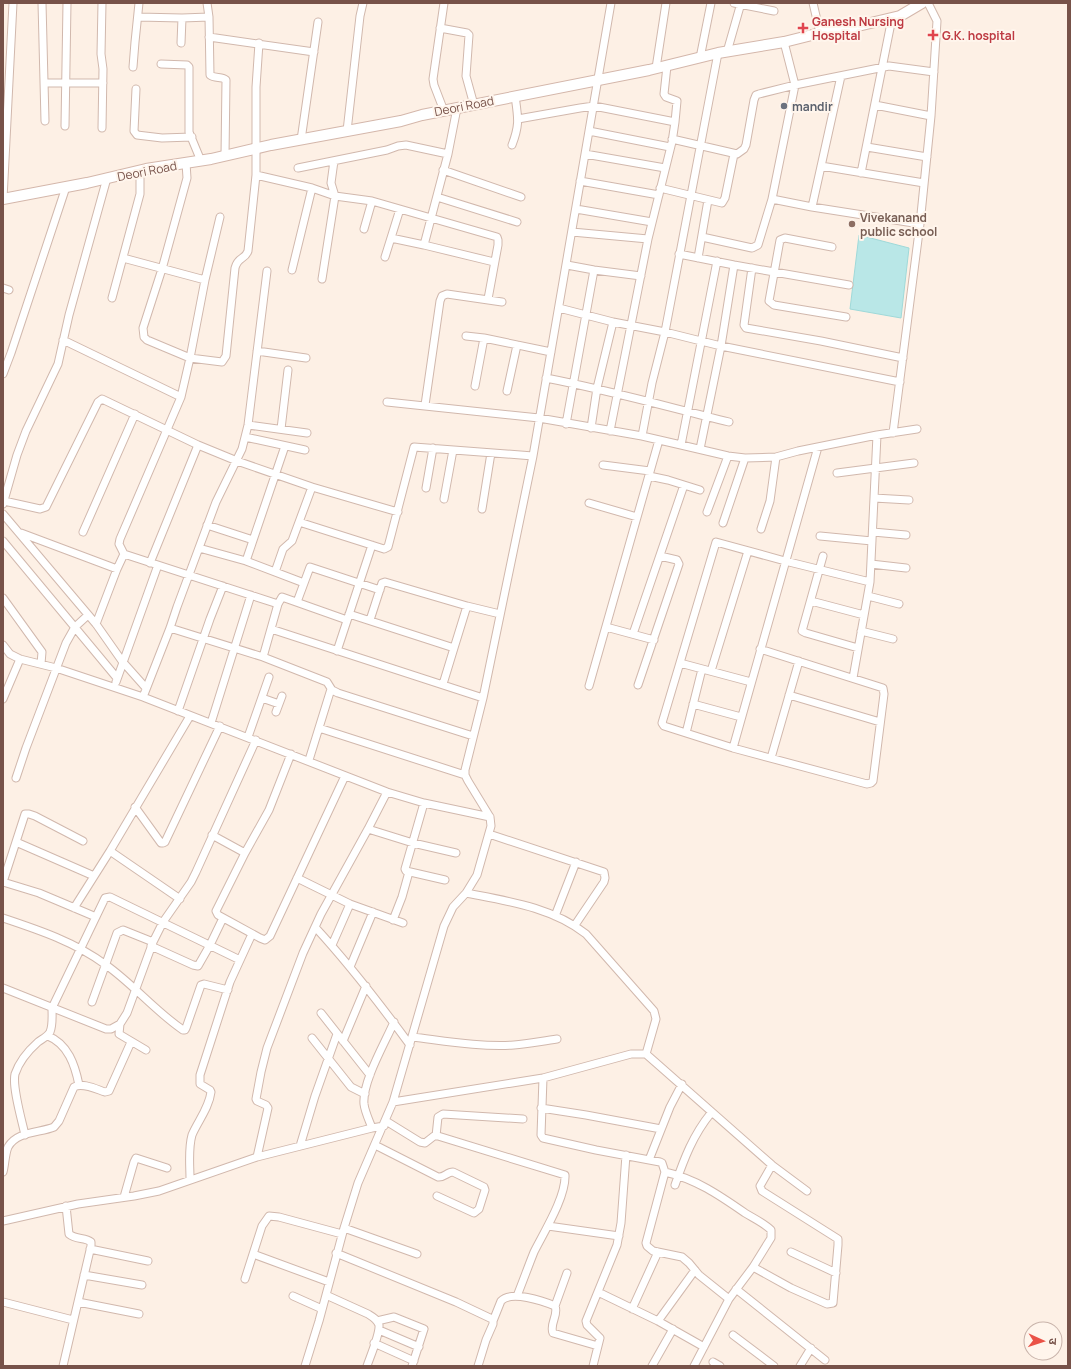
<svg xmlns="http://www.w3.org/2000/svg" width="1071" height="1369" font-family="Manrope,'Noto Sans Devanagari',sans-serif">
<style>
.water{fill:#b9e7e7;stroke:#9fd9d9}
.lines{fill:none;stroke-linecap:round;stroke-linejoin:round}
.street-casing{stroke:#d1b8ad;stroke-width:9}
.secondary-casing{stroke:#d4b7ab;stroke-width:12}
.street{stroke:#fff;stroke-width:7}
.secondary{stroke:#fff;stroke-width:10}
.health-dot{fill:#e0444e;stroke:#fff5ec;stroke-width:1.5}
.worship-dot{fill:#6b7280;stroke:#fff5ec;stroke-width:1.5}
.education-dot{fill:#8d6e63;stroke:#fff5ec;stroke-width:1.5}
.labels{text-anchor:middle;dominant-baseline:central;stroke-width:4;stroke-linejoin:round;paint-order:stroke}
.health-label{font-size:12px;font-weight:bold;fill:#be3a42;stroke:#fff5ec;text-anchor:start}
.street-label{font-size:12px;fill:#775249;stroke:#fff5ec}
.worship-label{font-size:12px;font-weight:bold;fill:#5b616d;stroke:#fff5ec;text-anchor:start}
.education-label{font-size:12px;font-weight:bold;fill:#785e54;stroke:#fff5ec;text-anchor:start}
</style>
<rect width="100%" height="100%" fill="#fdf0e5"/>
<path class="water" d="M 859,235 L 909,248 L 901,318 L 850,309 Z"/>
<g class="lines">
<defs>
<path id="street" d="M 42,3 L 45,121
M 207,3 L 209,17
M 444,3 L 433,79 L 434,85 L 444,111
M 734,3 L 774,11
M 813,3 L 820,33
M 138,17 L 182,18
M 440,28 L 467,33 L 469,35 L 466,76 L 474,105
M 209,37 L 314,52
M 181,43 L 182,18 L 209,17 L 210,75 C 215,79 222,76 226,80 L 225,156
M 727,52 L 741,3
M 700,58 L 711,3
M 161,64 L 187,65 L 189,67 L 189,132 L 201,161
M 133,67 L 135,42 L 139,3
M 656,68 L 666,3
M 44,83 L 103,83
M 136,89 L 134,131 L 137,135 L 162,138 L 192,137
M 875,105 L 931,116
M 457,108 L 448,154 L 424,245 L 494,262
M 518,119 L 580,108 L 594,106 L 675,122 L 677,101 L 666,97 L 664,94 L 667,66
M 65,126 L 67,3
M 102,128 L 103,69 L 101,54 L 102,3
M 347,131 L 360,16 L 363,3
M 589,131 L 670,147
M 672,139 L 737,154 L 744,149 L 746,145 L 754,100 L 756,95 L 759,94 L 795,85 L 889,66 L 934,72
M 301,140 L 318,22
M 512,145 C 520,124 518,118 515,96
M 867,147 L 927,157
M 585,154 L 665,168
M 334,161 L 331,183 L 335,196
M 821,166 L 924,183
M 298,168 L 387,150 L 398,146 L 406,145 L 448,154
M 443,170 L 521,197
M 861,173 L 892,18
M 256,175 L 312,188 L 335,196
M 580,181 L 659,195
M 660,188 L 722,203 L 725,198 L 734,154
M 437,197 L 517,222
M 3,199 L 13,3
M 772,199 L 812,207 L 920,224
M 812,207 L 841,76
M 576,209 L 652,222
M 220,217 L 205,280 L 190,358 L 222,362 L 226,356 L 235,268 C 238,256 245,260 248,251 L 256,175 L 256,87 L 259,43
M 364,229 L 372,201
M 572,232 L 648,239
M 702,237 L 752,248 L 758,245 L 772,199 L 795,85 L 784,42
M 391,238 L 424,245
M 832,247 L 785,238 L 780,240 L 769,301 L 774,305 L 846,317
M 679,254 L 734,265 L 849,285
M 385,257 L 400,209
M 123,258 L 205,280
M 698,258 L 708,200
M 567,265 L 594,270 L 641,276
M 752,268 L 744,325 L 746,328 L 821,341 L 903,358
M 292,270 L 312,188
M 322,279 L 335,196 L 372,201 L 497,237 L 498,240 L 498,245 L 488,299
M 3,288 L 9,290
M 112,298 L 140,194 L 140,171
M 559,308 L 613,322 L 665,332 L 721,346 L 900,382
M 466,336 L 484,338 L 551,352
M 63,340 L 181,397 L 190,358 L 147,340 L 144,337 L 143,328 L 162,269 L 187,178 L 186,163
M 257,351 L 306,358
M 3,374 L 11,353 L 66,187
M 546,378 C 608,390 668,407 729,422
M 475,386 L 484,338
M 507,391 L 517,345
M 387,402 L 539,418 L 642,436 L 681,445 L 728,456 L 745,458 L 776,457 L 798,451 L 877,435 L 917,429
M 425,405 L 440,301 L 442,296 L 447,294 L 502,302
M 566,424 L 594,270
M 248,425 L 307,433
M 591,428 L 597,388 L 613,322
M 281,429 L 288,370
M 610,431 L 648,239 L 672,142 L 675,122
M 893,433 L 920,224 L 931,116 L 937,21 L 928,3
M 642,436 L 652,383 L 665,332 L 718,53
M 245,437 L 305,450
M 681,445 L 717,261
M 700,449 L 721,346 L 734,265
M 603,465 L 650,471
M 837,473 L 914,463
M 649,476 L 668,480 L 700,490
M 426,488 L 433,448
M 874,498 L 909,500
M 444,499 L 453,450
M 4,501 L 40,509 L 46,507 L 98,402 L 102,399 L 198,445 L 237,461 L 312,487
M 589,503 L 637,517
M 3,504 L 17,455 L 26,431 L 58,364 L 69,315 L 107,178
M 482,509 L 491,453
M 707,512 L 728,456
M 3,514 L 96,624 L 122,661 L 146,688
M 299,522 L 384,549 L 388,547 L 414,447 L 533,456
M 723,523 L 745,458
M 207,525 L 253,540
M 761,529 L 770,501 L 776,457
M 83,532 L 135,414
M 873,532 L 906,535
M 21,533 L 117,569
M 820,536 L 872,541
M 3,541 L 117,678
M 199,548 L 246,561 L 304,583
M 124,554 L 119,544 L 120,539 L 181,397
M 823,556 L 802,631 L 806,633 L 858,648
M 246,561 L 285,446
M 150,563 L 198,445
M 871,564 L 906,568
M 275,572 L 283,549 L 292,541 L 312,487 L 398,512
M 868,596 L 899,604
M 3,598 L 42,652 L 41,664
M 811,601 L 864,615
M 297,602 L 310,567 L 380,590
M 349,614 L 454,648 L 467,606
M 370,620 L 382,583 L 385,582 L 467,606 L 500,614
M 96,624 L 117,569 L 124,554 L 278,604
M 606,627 L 654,640
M 170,628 L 263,657 L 327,682 L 332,690 L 338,693 L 473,736
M 271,629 L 483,698
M 861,631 L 893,639
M 633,634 L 684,485
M 3,645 L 10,654 L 20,659 L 56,668 L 143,697 L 387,792 L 424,803 L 490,817
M 760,649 L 883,688 L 884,694 L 873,781 L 871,783 L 867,784 L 733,748 L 664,726 L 662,723 L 716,542 L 785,561 L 870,582
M 337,651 L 372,545
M 263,657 L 278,604 L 282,597 L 347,620
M 680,663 L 751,682
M 711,671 L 748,551
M 853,678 L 870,582 L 877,435
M 116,682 L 158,565
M 443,684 L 454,648
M 638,685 L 679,564 L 677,560 L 660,556
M 589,686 L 659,440
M 789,695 L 880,722
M 143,697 L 170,628 L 177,607 L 216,502 L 242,449 L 248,425 L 267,271
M 262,698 L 279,704
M 3,699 L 20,659
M 693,704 L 741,717
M 178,711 L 210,619 L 223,586
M 276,712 L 282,696
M 211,723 L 251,595
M 319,728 L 465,775
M 686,733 L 702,669
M 248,737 L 269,677
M 733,748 L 818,447
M 291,754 L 269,810 L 245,853 L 216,911 L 218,915 L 260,938 L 265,940 L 270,936 L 345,776
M 771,758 L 799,661
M 309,760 L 331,689
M 16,778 L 26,748 L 66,643 L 75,627 L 88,615
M 424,803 L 405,869 L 406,871 L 445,880
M 135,807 L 161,843 L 163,843 L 165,842 L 220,726
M 368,829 L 413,843 L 456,853
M 489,834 L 604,872 L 605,878 L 604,882 L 575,925
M 212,835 L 245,853
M 16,842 L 94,876
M 110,851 L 180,899
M 297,878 L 350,904 L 403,923
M 3,882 L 25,814 L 29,814 L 35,816 L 83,841
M 3,882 L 39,893 L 96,917
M 466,893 C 507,901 552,907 586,934 L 654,1011 L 656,1019 L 646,1054
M 74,908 L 110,851 L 190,716
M 555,916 L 576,862
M 3,918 C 39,930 75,942 106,965 C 133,984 155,1011 183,1030 L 185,1030 L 186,1028 L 201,985 L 204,984 L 228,990
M 393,920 L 402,897 L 409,872
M 315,927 C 349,964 380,1004 410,1045
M 332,945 L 350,904
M 151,946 L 193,965 L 198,966 L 210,945 L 223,918
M 350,967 L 373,912
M 3,988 L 106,1029 L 111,1029 L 120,1024 L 127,1013 L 153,942 L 163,922 L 191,882 L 196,872 L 256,740
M 92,1002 L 117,933 L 123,930 L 153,942
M 321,1013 L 370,1075
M 120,1024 L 119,1034 L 146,1050
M 48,1036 C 68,1044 75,1065 79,1085
M 413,1037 C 446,1041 480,1047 514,1045 C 528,1044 542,1041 557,1039
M 312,1038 L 351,1087 L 365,1094
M 343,1041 L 366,986
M 543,1078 L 541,1135 L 543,1138 L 596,1150 L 660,1162 L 662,1163 L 665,1172 C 696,1179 719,1195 745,1213 C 753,1218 764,1223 771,1230 L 771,1238 L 753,1267 L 729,1299 L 694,1366
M 393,1102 L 543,1078 L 631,1054 L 646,1054 L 772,1165 L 807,1191
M 541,1108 L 586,1115 L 661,1129
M 386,1121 L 420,1142 L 425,1143 L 434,1136 L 438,1136 L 565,1175 C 566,1197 544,1232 534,1252 C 528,1267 523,1281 517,1296
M 372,1128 C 369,1120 365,1112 364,1104 C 362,1082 385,1043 394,1022
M 25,1135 C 22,1121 12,1087 15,1074 C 19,1062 29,1050 38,1042 C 42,1039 47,1037 50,1032 C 53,1025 52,1016 52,1008 L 105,898 L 110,897 L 240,960
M 436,1136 L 438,1117 L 443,1114 L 523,1119
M 375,1145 L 438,1177 C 444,1178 447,1172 453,1172 L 484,1187 L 485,1190 L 479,1209 L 474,1213 L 437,1196
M 300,1146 L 315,1096 L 337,1034
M 257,1157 L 268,1108 L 266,1105 L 257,1101 L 256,1099 L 261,1072 L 267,1048 L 303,953 L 321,914 L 368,829 L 387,792
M 649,1160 L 670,1107 L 682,1084
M 3,1172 C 5,1165 5,1154 8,1147 C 17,1131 40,1133 54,1127 L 59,1121 L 74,1087 C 82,1082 96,1089 105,1092 L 109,1091 L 131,1042
M 665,1172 L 646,1243 L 647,1246 L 653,1251 L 682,1257 L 689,1263 L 699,1275 L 729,1299
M 190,1179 C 190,1165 188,1149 192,1135 C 198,1121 209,1108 211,1092 L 210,1090 L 200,1084 L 200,1075 L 230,982 L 252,934
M 675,1185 C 684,1159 693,1135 711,1113
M 124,1197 L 134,1162 L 136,1158 L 167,1168
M 3,1221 L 78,1204 L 134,1196 L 159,1191 L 257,1157 L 372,1128 L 384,1126
M 548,1226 L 619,1236
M 344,1228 L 417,1254
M 90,1249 L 148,1261
M 791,1252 L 836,1273
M 336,1253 L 456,1302 L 492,1319 L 493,1321 L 493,1324 L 486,1340 L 478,1366
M 253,1254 L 329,1282
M 753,1267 L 791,1288 L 827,1304 L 833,1303 L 838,1245 L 838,1239 L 762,1191 L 760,1186 L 772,1165
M 84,1275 L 142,1285
M 245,1279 L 262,1226 L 269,1216 L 279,1217 L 342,1234
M 736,1289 L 825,1360
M 598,1292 L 658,1321 L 704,1347
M 326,1295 L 368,1314 C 373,1317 377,1319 379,1325 C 380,1334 370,1357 367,1366
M 293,1296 L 322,1309
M 3,1302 L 73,1320
M 78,1302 L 139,1314
M 555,1306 L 567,1273
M 632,1309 L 658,1252
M 377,1321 L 394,1317 L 424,1329 L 412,1366
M 493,1321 L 501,1301 C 511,1290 543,1301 555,1306 C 559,1315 549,1324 553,1333 L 598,1346
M 658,1321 L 695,1270
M 379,1330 L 419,1347
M 733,1335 L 774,1366
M 374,1343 L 414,1361
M 713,1362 L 720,1366
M 63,1366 L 91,1246 L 91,1242 C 85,1237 76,1240 69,1234 L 66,1206
M 305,1366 L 319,1321 L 344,1228 L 358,1183 L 393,1102 L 444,926 L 453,907 L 466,893 L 477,875 L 491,826 L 490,817 L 468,781 L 465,775 L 465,770 L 483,698 L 533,456 L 611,3
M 593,1366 L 600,1338 L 587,1325 L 586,1321 L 617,1245 L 621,1223 L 626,1155
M 652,1366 L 673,1329
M 800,1366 L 811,1348"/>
<path id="secondary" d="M 3,199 L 87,183 L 146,169 L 211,159 L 271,145 L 401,121 L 422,115 L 649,70 L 718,53 L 784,42 L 820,33 L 858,26 L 900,16 L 922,3"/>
</defs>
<use href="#street" class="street-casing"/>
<use href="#secondary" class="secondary-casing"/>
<use href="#street" class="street"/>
<use href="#secondary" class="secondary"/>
</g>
<g class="health-dot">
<path d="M801 22h4v4h4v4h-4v4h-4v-4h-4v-4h4z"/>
<path d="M931 29h4v4h4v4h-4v4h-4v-4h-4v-4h4z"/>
</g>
<circle class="worship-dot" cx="784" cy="106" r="4"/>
<circle class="education-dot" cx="852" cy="224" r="4"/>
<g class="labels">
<g class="health-label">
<text x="812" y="21">Ganesh Nursing<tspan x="812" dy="14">Hospital</tspan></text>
<text x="942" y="35">G.K. hospital</text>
</g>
<g class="street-label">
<text transform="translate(464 106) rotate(-11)">Deori Road</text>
<text transform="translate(147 171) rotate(-11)">Deori Road</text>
</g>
<g class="worship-label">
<text x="792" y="106">mandir</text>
</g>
<g class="education-label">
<text x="860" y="217">Vivekanand<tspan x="860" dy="14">public school</tspan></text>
</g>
</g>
<rect width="1071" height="1369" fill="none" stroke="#775249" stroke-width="8"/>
<g transform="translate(1043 1341) rotate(93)"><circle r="19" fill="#fff5ec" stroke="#c9b4ab"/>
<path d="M0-3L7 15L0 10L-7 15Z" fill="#ea5247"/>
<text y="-6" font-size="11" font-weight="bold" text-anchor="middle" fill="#775249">उ</text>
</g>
</svg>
